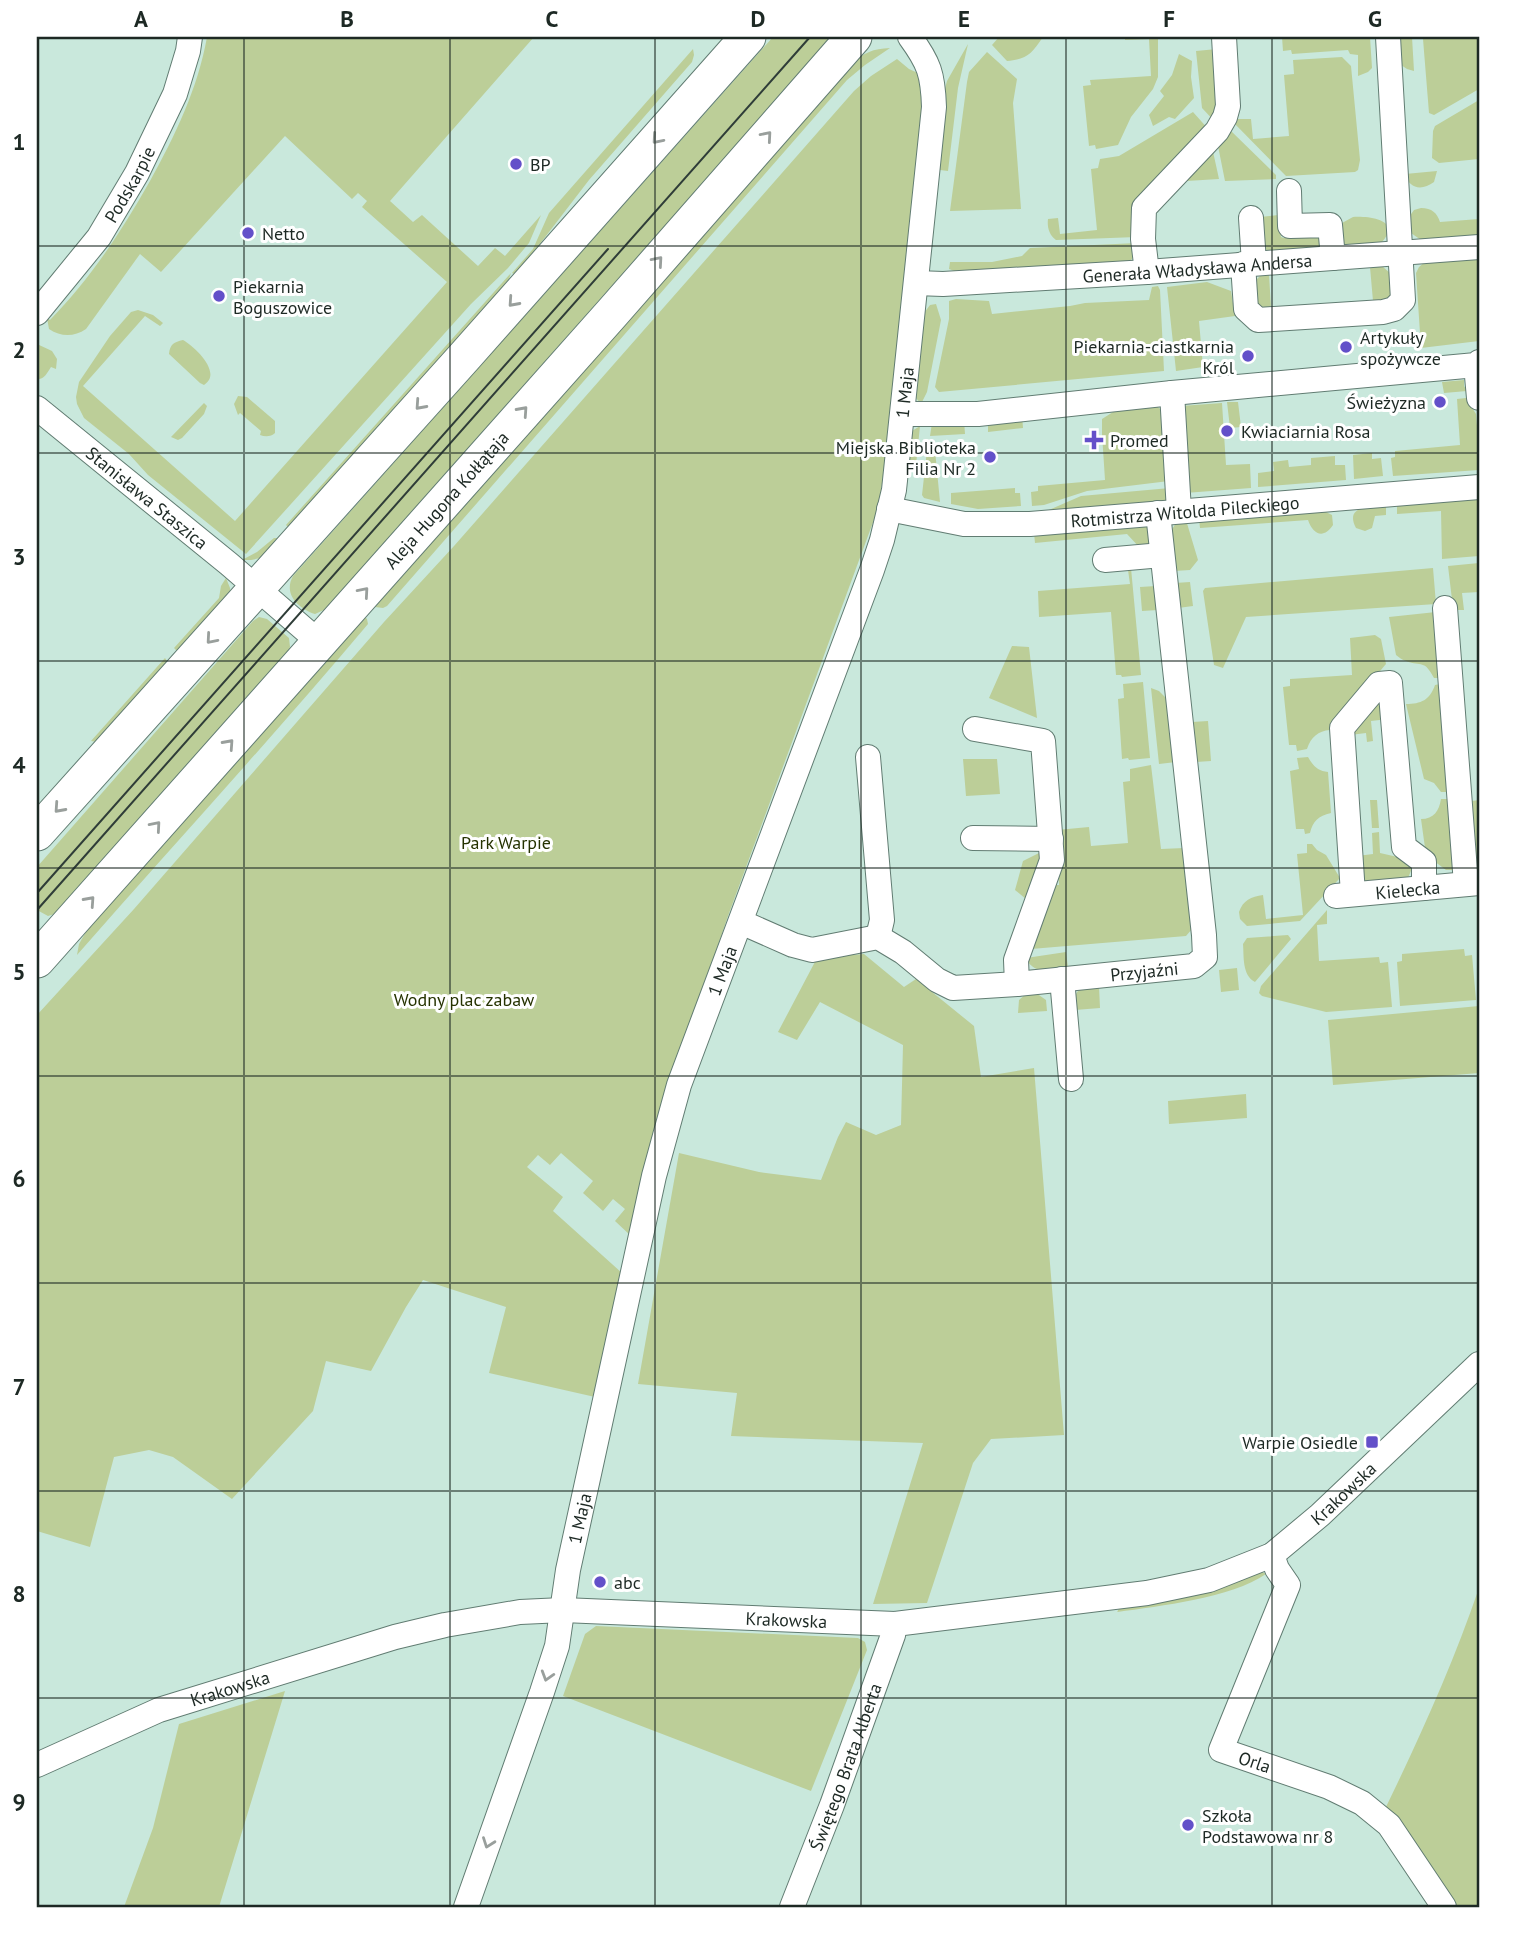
<svg xmlns="http://www.w3.org/2000/svg" width="1516" height="1944" font-family="'PT Sans',sans-serif">
<style>
.green{fill:#bcce98}
.lines{fill:none;stroke-linecap:round;stroke-linejoin:round}
.street-casing{stroke:#617c72;stroke-width:26}
.secondary-casing{stroke:#617c72;stroke-width:37}
.street{stroke:#fff;stroke-width:24}
.secondary{stroke:#fff;stroke-width:35}
.tram{stroke:#2f3d38;stroke-width:2}
.oneway{stroke:#999f9c}
.grid{fill:none;stroke:#1d2924;stroke-width:2;stroke-opacity:0.55}
.poi-dot{fill:#6350c9;stroke:#fff;stroke-width:2.5}
.labels{text-anchor:middle;dominant-baseline:central;stroke-width:6;stroke-linejoin:round;paint-order:stroke}
.poi-label{font-size:18px;fill:#1d2924;stroke:#fff;text-anchor:start}
.street-label{font-size:18px;fill:#1d2924;stroke:#fff}
.park-label{font-size:18px;fill:#253200;stroke:#fff}
.neatline{fill:none;stroke:#1d2924;stroke-width:2.5}
.grid-label{font-size:23px;text-anchor:middle;font-weight:bold;fill:#1d2924}
</style>
<rect width="100%" height="100%" fill="#c9e8dc"/>
<path class="green" d="M 207,37 L 534,37 L 390,201 L 413,222 L 422,215 L 478,266 L 495,248 L 505,256 L 541,215 L 529,243 L 508,268 L 471,304 L 246,554 L 148,475 L 129,454 L 84,418 L 77,404 L 76,397 L 79,382 L 110,336 L 131,312 L 138,310 L 153,315 L 163,323 L 160,326 L 145,316 L 83,386 L 235,521 L 447,282 L 362,207 L 367,201 L 358,193 L 352,199 L 285,136 L 161,272 L 140,254 L 86,329 C 74,337 61,337 49,329 L 47,318 L 50,320 C 91,278 121,232 150,181 C 175,136 198,88 207,37 Z
M 773,37 L 832,37 L 326,609 L 315,614 C 298,608 283,594 293,576 Z
M 999,37 L 1043,37 C 1031,54 1028,59 1007,61 L 992,45 Z
M 1125,37 L 1158,37 L 1158,77 L 1153,89 L 1131,117 L 1118,145 L 1096,149 L 1095,145 L 1089,146 L 1083,86 L 1091,85 L 1090,80 L 1151,76 L 1149,39 L 1125,40 Z
M 1282,37 L 1370,37 L 1372,68 L 1368,72 L 1358,76 L 1358,55 L 1350,54 L 1348,50 L 1292,54 L 1291,50 L 1283,51 Z
M 1399,37 L 1412,37 L 1414,71 L 1407,69 L 1401,65 Z
M 1445,37 L 1479,37 L 1479,89 L 1434,115 L 1429,113 L 1423,39 Z
M 968,44 L 958,88 L 948,171 L 940,170 L 944,92 L 947,81 Z
M 890,48 L 865,65 L 847,80 L 387,606 L 383,608 L 375,607 L 852,64 C 864,52 873,49 890,48 Z
M 693,49 L 694,55 L 692,62 L 589,180 L 516,275 L 512,273 L 533,249 L 549,213 Z
M 1217,49 L 1217,124 L 1202,108 L 1196,51 Z
M 987,52 L 1017,79 L 1013,103 L 1021,209 L 950,211 L 967,82 L 969,72 Z
M 1179,54 L 1192,61 L 1191,77 L 1194,98 L 1175,119 L 1169,117 L 1153,126 L 1149,115 L 1164,96 L 1160,91 L 1172,75 Z
M 1342,57 L 1351,66 L 1360,160 L 1358,170 L 1355,172 L 1286,176 L 1233,122 L 1232,119 L 1251,119 L 1253,139 L 1289,136 L 1284,75 L 1294,74 L 1293,60 Z
M 897,59 L 909,69 L 920,74 L 924,104 L 891,416 L 879,506 L 728,916 L 655,1129 L 631,1236 L 615,1221 L 625,1209 L 613,1199 L 603,1211 L 583,1193 L 593,1181 L 561,1153 L 550,1165 L 538,1155 L 527,1167 L 563,1197 L 553,1211 L 622,1273 L 595,1397 L 489,1373 L 506,1307 L 423,1280 L 406,1307 L 371,1371 L 326,1361 L 313,1411 L 232,1499 L 173,1457 L 149,1450 L 114,1457 L 90,1547 L 37,1531 L 37,1015 L 134,909 L 384,622 L 454,546 L 854,91 L 871,76 Z
M 1479,100 L 1479,159 L 1439,163 L 1432,158 L 1433,131 L 1435,126 Z
M 1193,112 L 1210,131 L 1137,237 L 1056,240 C 1049,235 1047,227 1048,219 L 1058,218 L 1060,234 L 1097,230 L 1091,169 L 1098,168 L 1100,159 L 1119,156 Z
M 1230,130 L 1276,175 L 1276,179 L 1225,181 L 1217,141 Z
M 1212,147 L 1219,179 L 1186,181 Z
M 1437,171 L 1434,182 C 1422,191 1409,189 1405,174 Z
M 1421,208 C 1432,208 1437,213 1440,222 L 1479,219 L 1479,237 L 1421,240 L 1411,233 L 1409,217 L 1414,210 Z
M 1278,215 L 1281,237 L 1284,238 L 1321,235 L 1321,249 L 1269,253 L 1264,247 L 1260,217 Z
M 1353,217 C 1370,216 1403,220 1381,243 L 1343,245 L 1342,223 Z
M 1137,243 C 1137,252 1134,258 1127,264 L 965,275 L 949,269 L 950,262 L 992,262 L 1022,256 L 1030,248 Z
M 1479,257 L 1479,341 L 1421,348 L 1416,273 L 1419,267 L 1426,261 Z
M 1382,266 L 1391,274 L 1392,293 L 1387,299 L 1373,301 L 1370,267 Z
M 511,273 L 508,282 L 290,529 L 286,525 Z
M 1262,274 L 1269,274 L 1271,308 L 1258,306 L 1255,281 Z
M 1207,282 L 1231,291 L 1235,316 L 1199,321 L 1203,367 L 1176,371 L 1167,287 Z
M 1158,286 L 1160,290 L 1164,371 L 939,392 L 935,387 L 949,319 L 949,301 L 956,299 L 989,301 L 992,314 L 1070,306 L 1085,303 L 1149,300 L 1152,287 Z
M 936,304 L 941,320 L 927,392 L 921,404 L 916,398 L 916,392 L 924,313 L 930,305 Z
M 183,340 C 195,347 223,373 204,385 L 200,383 L 169,354 C 170,344 174,342 183,340 Z
M 37,344 L 52,351 L 57,359 L 56,369 L 51,367 C 47,373 44,380 37,379 Z
M 1464,380 L 1464,386 L 1467,391 L 1444,393 L 1442,382 Z
M 238,396 L 247,397 L 275,421 L 275,433 C 271,437 265,437 260,435 L 261,431 L 240,413 L 238,415 L 234,404 Z
M 1466,398 L 1476,414 L 1479,448 L 1479,470 L 1393,476 L 1391,458 L 1395,457 L 1395,451 L 1460,445 L 1457,399 Z
M 1227,402 L 1238,402 L 1241,427 L 1230,428 Z
M 204,403 L 207,406 L 204,414 L 182,438 L 178,440 L 171,437 Z
M 1153,403 L 1165,413 L 1169,481 L 1087,491 L 1044,505 L 1032,506 L 1031,492 L 1038,491 L 1038,486 L 1105,480 L 1102,434 L 1102,419 L 1124,405 Z
M 1222,403 L 1226,465 L 1250,464 L 1251,488 L 1185,493 L 1181,406 Z
M 1022,415 L 1023,428 L 988,432 L 988,419 Z
M 964,420 L 965,434 L 930,436 L 932,423 Z
M 920,426 L 916,465 L 913,467 L 908,467 L 912,431 Z
M 927,450 L 935,450 L 940,502 L 924,498 L 922,495 Z
M 1372,453 L 1372,459 L 1381,458 L 1383,476 L 1354,479 L 1353,455 Z
M 1335,456 L 1335,465 L 1345,465 L 1346,480 L 1258,487 L 1258,473 L 1274,471 L 1273,462 L 1288,460 L 1289,467 L 1311,465 L 1311,458 Z
M 1015,488 L 1015,493 L 1020,493 L 1021,506 L 978,509 L 951,504 L 951,493 Z
M 1170,488 L 1168,503 L 1042,513 L 1081,496 Z
M 1479,498 L 1479,556 L 1442,559 L 1441,511 L 1397,514 L 1397,504 Z
M 1386,506 L 1386,515 L 1375,516 L 1372,528 L 1365,531 L 1356,528 C 1344,505 1371,507 1386,506 Z
M 1324,511 L 1332,515 L 1333,525 C 1324,539 1313,535 1308,520 L 1200,528 L 1199,519 Z
M 1186,520 L 1198,560 L 1190,570 L 1174,571 L 1171,531 L 1176,523 Z
M 1144,526 L 1148,528 L 1150,540 L 1148,544 L 1140,548 L 1127,534 L 1035,543 L 1034,533 Z
M 274,538 L 277,538 L 280,542 C 268,554 261,561 242,560 L 257,552 Z
M 1479,563 L 1479,592 L 1462,593 L 1464,610 L 1456,610 L 1453,608 L 1448,566 Z
M 1131,568 L 1141,675 L 1122,677 L 1121,675 L 1116,675 L 1111,612 L 1039,617 L 1038,591 L 1130,584 L 1128,570 Z
M 1433,568 L 1436,604 L 1246,617 L 1223,668 L 1214,665 L 1203,591 L 1205,588 Z
M 226,578 L 230,588 L 231,596 L 177,651 L 174,648 L 219,598 L 221,586 Z
M 1190,582 L 1193,606 L 1178,608 L 1175,583 Z
M 1156,586 L 1158,610 L 1142,611 L 1140,587 Z
M 1436,612 L 1442,678 L 1434,678 C 1424,659 1422,667 1406,661 C 1402,660 1399,657 1396,655 L 1389,617 Z
M 259,617 L 267,619 L 289,638 L 290,647 L 286,655 L 58,913 L 48,916 L 37,910 L 37,867 L 253,621 Z
M 365,617 L 367,619 L 368,624 C 273,737 174,844 77,955 L 79,944 L 87,930 Z
M 1375,635 L 1381,639 L 1386,664 L 1330,730 C 1318,731 1311,737 1307,749 L 1297,751 L 1296,745 L 1289,745 L 1283,687 L 1290,686 L 1290,679 L 1352,675 L 1350,638 Z
M 1012,646 L 1029,647 L 1037,718 L 989,698 Z
M 165,658 L 169,664 L 97,742 L 91,741 Z
M 1143,682 L 1150,758 L 1129,760 L 1128,758 L 1122,759 L 1118,699 L 1124,698 L 1123,684 Z
M 1445,683 L 1450,792 L 1441,792 L 1434,783 L 1424,779 L 1406,704 C 1421,704 1430,700 1435,685 Z
M 1151,688 L 1159,691 L 1166,698 L 1176,762 L 1159,764 Z
M 1378,698 L 1388,719 L 1371,721 L 1373,741 L 1367,742 L 1366,733 L 1350,735 Z
M 1208,721 L 1211,761 L 1196,762 L 1192,722 Z
M 1308,757 C 1313,766 1318,771 1328,772 L 1331,813 C 1318,816 1313,821 1310,833 L 1305,834 L 1304,829 L 1296,829 L 1290,771 L 1299,769 L 1297,758 Z
M 963,759 L 997,759 L 1000,794 L 966,796 Z
M 1151,765 L 1161,849 L 1184,848 L 1192,929 L 1186,936 L 1031,949 L 1051,885 L 1059,885 L 1057,830 L 1089,827 L 1091,846 L 1128,843 L 1123,782 L 1130,781 L 1130,769 Z
M 1441,799 L 1451,799 L 1457,870 L 1446,870 L 1426,855 L 1421,819 C 1434,819 1439,811 1441,799 Z
M 1370,800 L 1377,800 L 1379,828 L 1372,828 Z
M 1479,800 L 1479,867 L 1475,861 L 1472,801 Z
M 1379,832 L 1380,853 L 1415,861 L 1408,878 L 1366,884 L 1361,881 L 1357,856 L 1373,854 L 1372,833 Z
M 1307,844 L 1312,844 L 1317,850 L 1326,855 L 1340,878 L 1300,921 L 1247,926 L 1240,919 L 1239,912 C 1243,900 1251,897 1263,895 L 1266,919 L 1303,915 L 1297,854 L 1307,853 Z
M 1041,852 L 1046,859 L 1026,899 L 1015,890 L 1023,861 Z
M 1327,910 L 1327,924 L 1317,925 L 1319,961 L 1379,957 L 1380,963 L 1388,962 L 1392,1007 L 1326,1012 L 1262,996 L 1259,993 L 1261,986 Z
M 1288,935 L 1291,939 L 1255,982 C 1242,975 1244,957 1243,944 L 1247,938 Z
M 1464,949 L 1465,956 L 1472,955 L 1476,1000 L 1400,1006 L 1397,962 L 1402,961 L 1402,954 Z
M 1066,952 L 1068,968 C 1052,970 1034,976 1026,958 Z
M 864,954 L 904,987 L 916,979 L 974,1026 L 981,1077 L 1034,1068 L 1064,1435 L 991,1439 L 973,1463 L 927,1603 L 873,1604 L 923,1443 L 731,1436 L 737,1393 L 638,1384 L 679,1153 L 759,1172 L 821,1180 L 838,1137 L 846,1122 L 876,1135 L 901,1125 L 903,1045 L 820,1002 L 797,1040 L 778,1032 L 817,958 Z
M 1237,968 L 1239,990 L 1221,992 L 1219,970 Z
M 1099,986 L 1100,1008 L 1075,1010 C 1073,987 1080,988 1099,986 Z
M 1036,993 L 1046,1000 L 1047,1011 L 1018,1013 L 1019,1000 L 1026,994 Z
M 1479,1006 L 1479,1073 L 1333,1085 L 1328,1020 Z
M 1246,1094 L 1247,1118 L 1169,1124 L 1168,1101 Z
M 1262,1572 L 1266,1574 C 1231,1598 1160,1606 1117,1612 L 1120,1607 Z
M 1479,1588 L 1479,1907 L 1451,1907 L 1385,1809 C 1420,1737 1453,1664 1479,1588 Z
M 596,1626 L 858,1638 L 865,1642 L 867,1650 L 811,1791 L 563,1696 L 585,1634 Z
M 285,1691 L 219,1907 L 124,1907 L 153,1828 L 179,1724 Z"/>
<g class="lines">
<defs>
<g id="street">
<path d="M 1289,191 L 1290,226 L 1330,225 L 1333,258"/>
<path d="M 1251,218 L 1254,263"/>
<path d="M 1243,264 L 1246,309 L 1258,320 L 1383,312 L 1394,309 L 1403,300 L 1388,37"/>
<path d="M 1147,272 L 1143,239 L 1144,208 L 1217,131 L 1225,117 L 1228,106 L 1224,37"/>
<path id="s1" d="M 916,283 L 943,284 L 1147,272 L 1479,247"/>
<path id="s2" d="M 37,313 L 99,237 L 137,173 L 175,94 L 188,51 L 190,37"/>
<path d="M 1476,365 L 1479,398"/>
<path d="M 1172,393 L 1179,511"/>
<path id="s3" d="M 37,408 L 229,564 L 319,642"/>
<path d="M 903,414 L 978,414 L 1172,393 L 1476,365 L 1479,362"/>
<path id="s4" d="M 889,509 L 964,524 L 1030,524 L 1479,487"/>
<path d="M 1105,560 L 1162,555"/>
<path d="M 1445,608 L 1466,884"/>
<path d="M 975,729 L 1043,741 L 1052,860 L 1016,960 L 1017,984"/>
<path d="M 868,757 L 882,920 L 878,937"/>
<path d="M 973,838 L 1051,839"/>
<path d="M 1353,894 L 1342,728 L 1379,684 L 1390,683 L 1404,847 L 1424,862 L 1424,888"/>
<path id="s5" d="M 1336,896 L 1479,883"/>
<path id="s6" d="M 741,922 L 793,945 L 812,950 L 878,937 L 903,952 L 937,980 L 953,988 L 1017,984 L 1194,966 L 1205,957 L 1204,935 L 1158,513"/>
<path d="M 1062,979 L 1071,1079"/>
<path id="s7" d="M 1272,1555 L 1277,1569 L 1288,1585 L 1221,1750 L 1329,1787 L 1362,1803 L 1389,1825 L 1444,1907"/>
<path id="s8" d="M 37,1765 L 159,1710 L 395,1637 L 445,1625 L 520,1612 L 563,1610 L 895,1624 L 1147,1593 L 1209,1580 L 1272,1555 L 1320,1515 L 1479,1364"/>
<path id="s9" d="M 466,1907 L 542,1692 L 557,1646 L 568,1570 L 654,1176 L 679,1085 L 872,570 L 882,540 L 894,490 L 934,107 C 933,74 929,63 910,37"/>
<path id="s10" d="M 792,1907 L 832,1805 L 893,1635 L 895,1624"/>
</g>
<g id="secondary">
<path d="M 37,833 L 466,355 L 748,37"/>
<path id="s11" d="M 37,960 L 613,312 L 854,37"/>
</g>
</defs>
<use href="#street" class="street-casing"/>
<use href="#secondary" class="secondary-casing"/>
<use href="#street" class="street"/>
<use href="#secondary" class="secondary"/>
<path class="tram" d="M 37,893 L 608,249
M 37,910 L 810,37"/>
</g>
<defs><path id="oneway-chevron" d="M-2-3.5L2.5 0L-2 3.5" fill="none" stroke-width="1.6" stroke-linecap="round" stroke-linejoin="round" transform="scale(1.75)"/></defs>
<g class="oneway">
<use href="#oneway-chevron" transform="translate(767 136) rotate(-49)"/>
<use href="#oneway-chevron" transform="translate(657 139) rotate(131)"/>
<use href="#oneway-chevron" transform="translate(658 261) rotate(-49)"/>
<use href="#oneway-chevron" transform="translate(513 302) rotate(132)"/>
<use href="#oneway-chevron" transform="translate(420 405) rotate(132)"/>
<use href="#oneway-chevron" transform="translate(523 411) rotate(-48)"/>
<use href="#oneway-chevron" transform="translate(364 592) rotate(-49)"/>
<use href="#oneway-chevron" transform="translate(211 639) rotate(131)"/>
<use href="#oneway-chevron" transform="translate(229 744) rotate(-48)"/>
<use href="#oneway-chevron" transform="translate(59 808) rotate(132)"/>
<use href="#oneway-chevron" transform="translate(156 826) rotate(-49)"/>
<use href="#oneway-chevron" transform="translate(90 901) rotate(-48)"/>
<use href="#oneway-chevron" transform="translate(547 1676) rotate(107)"/>
<use href="#oneway-chevron" transform="translate(488 1843) rotate(110)"/>
</g>
<path class="grid" d="M 244,37 L 244,1907M 450,37 L 450,1907M 655,37 L 655,1907M 861,37 L 861,1907M 1066,37 L 1066,1907M 1272,37 L 1272,1907M 37,246 L 1479,246M 37,453 L 1479,453M 37,661 L 1479,661M 37,868 L 1479,868M 37,1076 L 1479,1076M 37,1283 L 1479,1283M 37,1491 L 1479,1491M 37,1698 L 1479,1698"/>
<g class="poi-dot">
<circle cx="516" cy="164" r="7"/>
<circle cx="248" cy="233" r="7"/>
<circle cx="219" cy="296" r="7"/>
<circle cx="1346" cy="347" r="7"/>
<circle cx="1248" cy="356" r="7"/>
<circle cx="1440" cy="402" r="7"/>
<circle cx="1227" cy="431" r="7"/>
<path d="M1090.5 429.5h7v7h7v7h-7v7h-7v-7h-7v-7h7z"/>
<circle cx="990" cy="457" r="7"/>
<rect x="1365" y="1435" width="14" height="14" rx="3.5"/>
<circle cx="600" cy="1582" r="7"/>
<circle cx="1188" cy="1825" r="7"/>
</g>
<g class="labels">
<g class="poi-label">
<text x="530" y="164">BP</text>
<text x="262" y="233">Netto</text>
<text x="233" y="286">Piekarnia<tspan x="233" dy="21">Boguszowice</tspan></text>
<text x="1360" y="337">Artykuły<tspan x="1360" dy="21">spożywcze</tspan></text>
<text x="1234" y="346" text-anchor="end">Piekarnia-ciastkarnia<tspan x="1234" dy="21">Król</tspan></text>
<text x="1426" y="402" text-anchor="end">Świeżyzna</text>
<text x="1241" y="431">Kwiaciarnia Rosa</text>
<text x="1110" y="440">Promed</text>
<text x="976" y="447" text-anchor="end">Miejska Biblioteka<tspan x="976" dy="21">Filia Nr 2</tspan></text>
<text x="1358" y="1442" text-anchor="end">Warpie Osiedle</text>
<text x="614" y="1582">abc</text>
<text x="1202" y="1815">Szkoła<tspan x="1202" dy="21">Podstawowa nr 8</tspan></text>
</g>
<g class="street-label">
<text stroke="none"><textPath href="#s2" startOffset="159">Podskarpie</textPath></text>
<text stroke="none"><textPath href="#s1" startOffset="282">Generała Władysława Andersa</textPath></text>
<text stroke="none"><textPath href="#s9" startOffset="1582">1 Maja</textPath></text>
<text stroke="none"><textPath href="#s3" startOffset="142">Stanisława Staszica</textPath></text>
<text stroke="none"><textPath href="#s11" startOffset="616">Aleja Hugona Kołłątaja</textPath></text>
<text stroke="none"><textPath href="#s4" startOffset="298">Rotmistrza Witolda Pileckiego</textPath></text>
<text stroke="none"><textPath href="#s5" startOffset="72">Kielecka</textPath></text>
<text stroke="none"><textPath href="#s9" startOffset="973">1 Maja</textPath></text>
<text stroke="none"><textPath href="#s6" startOffset="427">Przyjaźni</textPath></text>
<text stroke="none"><textPath href="#s8" startOffset="1363">Krakowska</textPath></text>
<text stroke="none"><textPath href="#s9" startOffset="406">1 Maja</textPath></text>
<text stroke="none"><textPath href="#s8" startOffset="775">Krakowska</textPath></text>
<text stroke="none"><textPath href="#s8" startOffset="208">Krakowska</textPath></text>
<text stroke="none"><textPath href="#s7" startOffset="248">Orla</textPath></text>
<text stroke="none"><textPath href="#s10" startOffset="150">Świętego Brata Alberta</textPath></text>
</g>
<g class="park-label">
<text x="506" y="842">Park Warpie</text>
<text x="464" y="999">Wodny plac zabaw</text>
</g>
</g>
<rect width="1516" height="1944" fill="none" stroke="#ffffff" stroke-width="77"/>
<rect x="38" y="38" width="1440" height="1868" class="neatline"/>
<g class="grid-label">
<text x="141" y="27">A</text>
<text x="347" y="27">B</text>
<text x="552" y="27">C</text>
<text x="758" y="27">D</text>
<text x="964" y="27">E</text>
<text x="1169" y="27">F</text>
<text x="1375" y="27">G</text>
<text x="19" y="150">1</text>
<text x="19" y="358">2</text>
<text x="19" y="565">3</text>
<text x="19" y="773">4</text>
<text x="19" y="980">5</text>
<text x="19" y="1187">6</text>
<text x="19" y="1395">7</text>
<text x="19" y="1602">8</text>
<text x="19" y="1810">9</text>
</g>
</svg>
